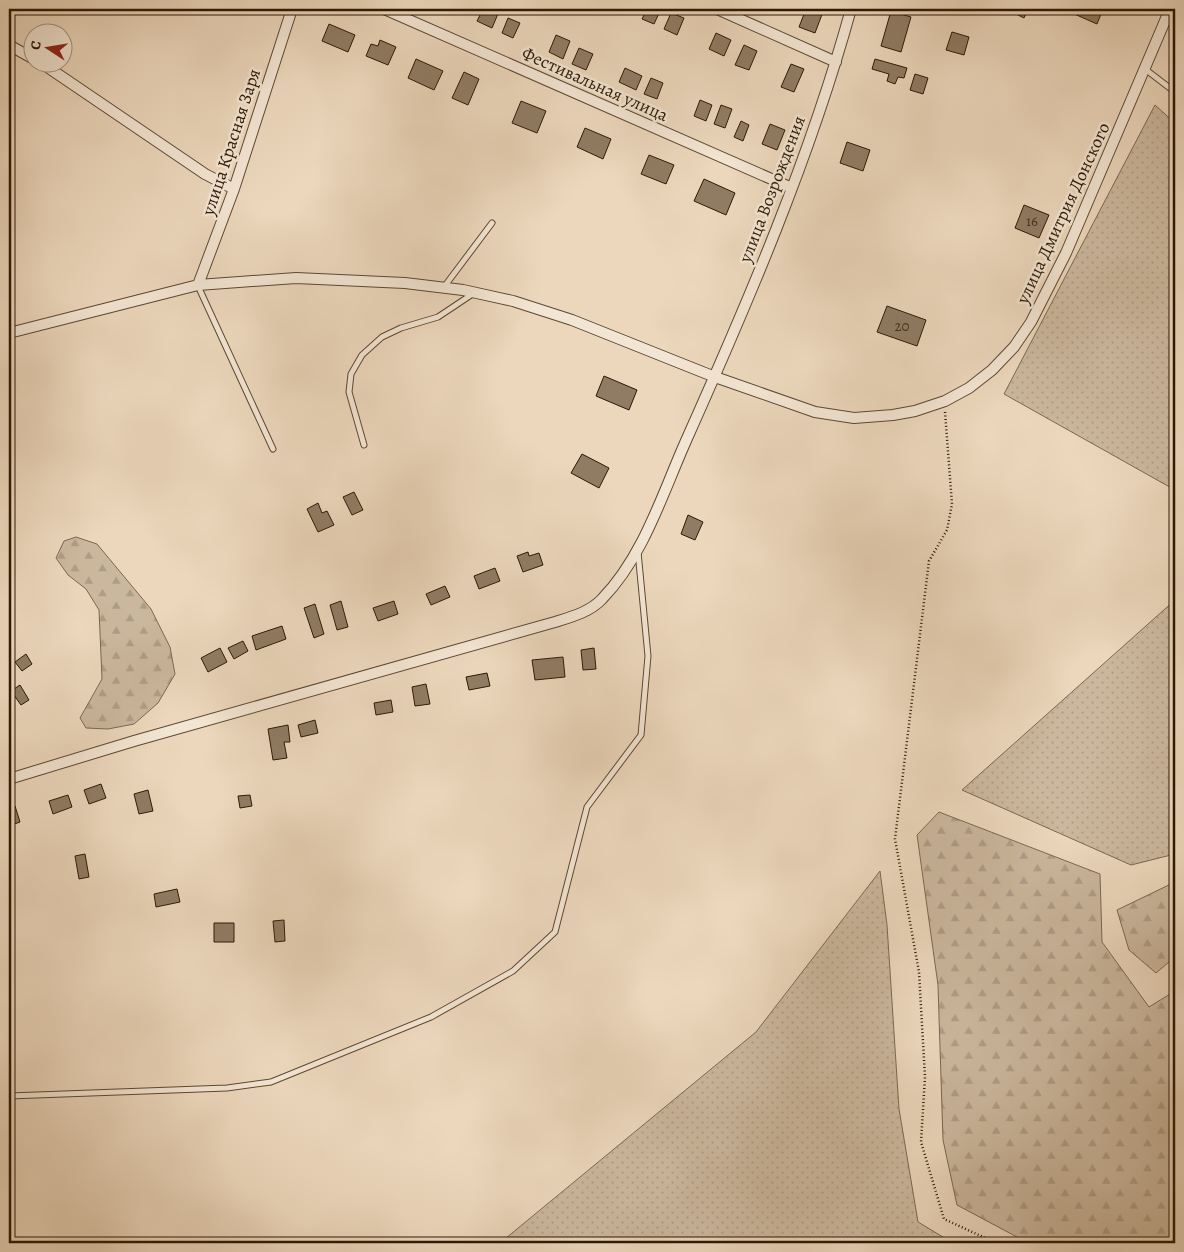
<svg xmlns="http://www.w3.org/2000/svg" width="1184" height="1252" font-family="Alegreya,serif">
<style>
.grass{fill:url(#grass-dots);stroke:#7c6850}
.forest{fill:url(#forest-firs);stroke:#7c6850}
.building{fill:#907c64;stroke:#2c1904}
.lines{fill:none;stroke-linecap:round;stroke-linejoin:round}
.lane-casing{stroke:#5c4832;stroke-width:7}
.street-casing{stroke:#5c4832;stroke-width:12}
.path{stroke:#2c1904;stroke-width:2.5;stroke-dasharray:1 2.5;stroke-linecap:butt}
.lane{stroke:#f3e5d3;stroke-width:5}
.street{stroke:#f3e5d3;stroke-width:10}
.labels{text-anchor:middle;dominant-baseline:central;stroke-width:5;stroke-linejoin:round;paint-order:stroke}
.number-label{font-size:15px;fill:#45321c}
.street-label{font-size:18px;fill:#2c1904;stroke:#f3e5d3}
</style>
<defs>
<pattern id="grass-dots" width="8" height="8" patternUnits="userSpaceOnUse" patternTransform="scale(1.25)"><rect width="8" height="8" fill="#cbb79d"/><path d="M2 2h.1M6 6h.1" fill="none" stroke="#ae9d86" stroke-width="1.8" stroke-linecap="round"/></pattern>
<pattern id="forest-firs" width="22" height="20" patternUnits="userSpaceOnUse" patternTransform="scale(1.25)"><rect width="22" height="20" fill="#cbb79d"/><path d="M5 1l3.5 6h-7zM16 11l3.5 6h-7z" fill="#ae9d86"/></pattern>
</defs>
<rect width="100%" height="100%" fill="#ecd7bc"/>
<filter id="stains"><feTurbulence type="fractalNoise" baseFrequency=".004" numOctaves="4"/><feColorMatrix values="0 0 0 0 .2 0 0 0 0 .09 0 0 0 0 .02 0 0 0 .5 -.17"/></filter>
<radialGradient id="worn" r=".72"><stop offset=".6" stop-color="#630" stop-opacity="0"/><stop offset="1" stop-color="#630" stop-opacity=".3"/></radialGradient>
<path class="grass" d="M 1155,105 L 1175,123 L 1175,490 L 1004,394 Z
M 1175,600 L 1175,854 L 1131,865 L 962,790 Z
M 880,871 L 887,925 L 899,1109 L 918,1222 L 953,1243 L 500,1243 L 756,1032 Z"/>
<path class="forest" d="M 76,537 L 97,544 L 151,609 L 170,647 L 175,674 L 158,703 L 134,724 L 108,729 L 86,728 L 80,718 L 102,679 L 99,610 L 86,589 L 68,575 L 56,558 L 64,541 Z
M 939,812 L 1100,874 L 1102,942 L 1149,1007 L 1175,991 L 1175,1243 L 1023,1243 L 1017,1237 L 957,1205 L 943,1140 L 938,985 L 917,835 Z
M 1175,882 L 1175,957 L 1156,973 L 1129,950 L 1117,910 Z"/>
<path class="building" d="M 483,9 L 500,9 L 492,28 L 477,21 Z
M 647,9 L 661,9 L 654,24 L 642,19 Z
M 806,9 L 824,9 L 815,33 L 799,27 Z
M 1011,9 L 1028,9 L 1024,18 L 1010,11 Z
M 1074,9 L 1103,9 L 1097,24 L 1072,13 Z
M 891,11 L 911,17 L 901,52 L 881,46 Z
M 671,13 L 684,18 L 677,35 L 664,29 Z
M 508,18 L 520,23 L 513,38 L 502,33 Z
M 329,24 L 355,35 L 348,52 L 322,41 Z
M 952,32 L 969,37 L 964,55 L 946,50 Z
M 716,33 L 731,40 L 724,56 L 709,49 Z
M 556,35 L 570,41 L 563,59 L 549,52 Z
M 380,40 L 396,47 L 388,65 L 366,56 L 371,44 L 378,46 Z
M 744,45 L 757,51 L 749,70 L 735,65 Z
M 579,48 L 593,54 L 586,70 L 572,64 Z
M 416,59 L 443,71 L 434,90 L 408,78 Z
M 875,59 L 907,68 L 904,78 L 898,77 L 895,84 L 887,81 L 889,74 L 872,69 Z
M 791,64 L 804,69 L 794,92 L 781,87 Z
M 625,68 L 642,76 L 636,90 L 619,82 Z
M 464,72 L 479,79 L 468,105 L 452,98 Z
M 915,74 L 928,78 L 923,94 L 910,90 Z
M 651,78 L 663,83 L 657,99 L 644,94 Z
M 700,100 L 712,105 L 706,121 L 694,116 Z
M 521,101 L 546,111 L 537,133 L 512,123 Z
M 721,105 L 732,109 L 725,128 L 714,124 Z
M 741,121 L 749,125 L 743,141 L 734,137 Z
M 770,124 L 785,130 L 777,150 L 762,144 Z
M 585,128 L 611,139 L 603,159 L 577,147 Z
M 847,142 L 870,150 L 863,171 L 840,163 Z
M 649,155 L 674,165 L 666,184 L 641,174 Z
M 704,179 L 735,193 L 726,215 L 694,201 Z
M 1024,205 L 1049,215 L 1039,238 L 1015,228 Z
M 887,306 L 926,320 L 917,346 L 877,332 Z
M 604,376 L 637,390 L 629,410 L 596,396 Z
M 582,454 L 609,468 L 599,488 L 571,473 Z
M 354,492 L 363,510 L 352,515 L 343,497 Z
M 318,503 L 322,513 L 327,511 L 334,525 L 318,532 L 307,509 Z
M 688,515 L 703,522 L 695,540 L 681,534 Z
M 528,552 L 529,556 L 539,553 L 543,565 L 523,572 L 517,556 Z
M 495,568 L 500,581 L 479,589 L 474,576 Z
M 445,586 L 450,597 L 431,605 L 426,594 Z
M 341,601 L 348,627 L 337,630 L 330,605 Z
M 394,601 L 398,614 L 378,621 L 373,608 Z
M 315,604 L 324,634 L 314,638 L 304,608 Z
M 282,626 L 286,639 L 256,650 L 252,636 Z
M 243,641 L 248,651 L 234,659 L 228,648 Z
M 220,648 L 227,662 L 208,672 L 201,658 Z
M 594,648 L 596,669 L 583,670 L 581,650 Z
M 26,654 L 32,664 L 22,671 L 15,662 Z
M 563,657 L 565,677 L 535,680 L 532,660 Z
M 487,673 L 490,686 L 469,690 L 466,677 Z
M 426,684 L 430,704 L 415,706 L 412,687 Z
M 20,685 L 29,700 L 21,705 L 11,691 Z
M 391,700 L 393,712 L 376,715 L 374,703 Z
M 315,720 L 318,733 L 301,737 L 298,725 Z
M 288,725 L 290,742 L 284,742 L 287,758 L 273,760 L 268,729 Z
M 101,784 L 106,798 L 89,804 L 84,790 Z
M 148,790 L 153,811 L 139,814 L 134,794 Z
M 68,795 L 72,807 L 53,814 L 49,801 Z
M 250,795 L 252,806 L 240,808 L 238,796 Z
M 15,806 L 20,822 L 9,826 L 9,808 Z
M 85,854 L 89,877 L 79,879 L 75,856 Z
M 177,889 L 180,902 L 156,907 L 154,894 Z
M 284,920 L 285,941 L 275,942 L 273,921 Z
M 214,923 L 234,923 L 234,942 L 214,942 Z"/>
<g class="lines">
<defs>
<path id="lane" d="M 1145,69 L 1175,92
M 198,286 L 273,449
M 444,287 L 492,223
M 364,445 L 349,392 L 351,374 L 362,355 L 382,337 L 401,328 L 438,317 L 474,293
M 9,1096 L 227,1088 L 271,1082 L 431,1017 L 513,971 L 555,932 L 587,807 L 641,735 L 648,656 L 638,552"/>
<path id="street" d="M 384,9 L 792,188
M 717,9 L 836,62
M 9,45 L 32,58
M 40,62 L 205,174 L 234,189
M 198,285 L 234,189 L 292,9
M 9,333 L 198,285 L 296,278 L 405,283 L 463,290 L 513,301 L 572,320 L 715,377 L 815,412 L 854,418 L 893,415 L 915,411 L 945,401 L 969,388 L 992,370 L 1014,347 L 1031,322 L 1066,253 L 1170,9
M 9,779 L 134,741 L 555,622 C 571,617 590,612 602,599 C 643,557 662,495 685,443 C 748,302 810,158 851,9"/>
</defs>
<use href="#lane" class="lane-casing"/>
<use href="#street" class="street-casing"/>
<path class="path" d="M 945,412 L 952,504 L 947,530 L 929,561 L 895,839 L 919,972 L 925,1077 L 921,1142 L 944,1219 L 996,1243"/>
<use href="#lane" class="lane"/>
<use href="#street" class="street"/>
</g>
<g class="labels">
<g class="number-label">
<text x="1032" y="221">16</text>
<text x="902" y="326">20</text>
</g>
<g class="street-label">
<text transform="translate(595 84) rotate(24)">Фестивальная улица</text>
<text transform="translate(231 142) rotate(-72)">улица Красная Заря</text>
<text transform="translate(772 189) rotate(-69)">улица Возрождения</text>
<text transform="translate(1063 213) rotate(-65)">улица Дмитрия Донского</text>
</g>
</g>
<rect width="1184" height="1252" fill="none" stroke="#ecd7bc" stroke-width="30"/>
<rect x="10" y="10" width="1164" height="1232" fill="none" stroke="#2c1904" stroke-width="2.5"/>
<rect x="15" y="15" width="1154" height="1222" fill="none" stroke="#2c1904"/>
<g transform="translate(48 48) rotate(282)"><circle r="24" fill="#f3e5d3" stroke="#a39380"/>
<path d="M0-4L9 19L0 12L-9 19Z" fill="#8f2418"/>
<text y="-8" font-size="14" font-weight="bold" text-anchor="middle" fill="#2c1904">С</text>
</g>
<rect width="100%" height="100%" filter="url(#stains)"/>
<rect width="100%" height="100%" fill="url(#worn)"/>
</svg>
